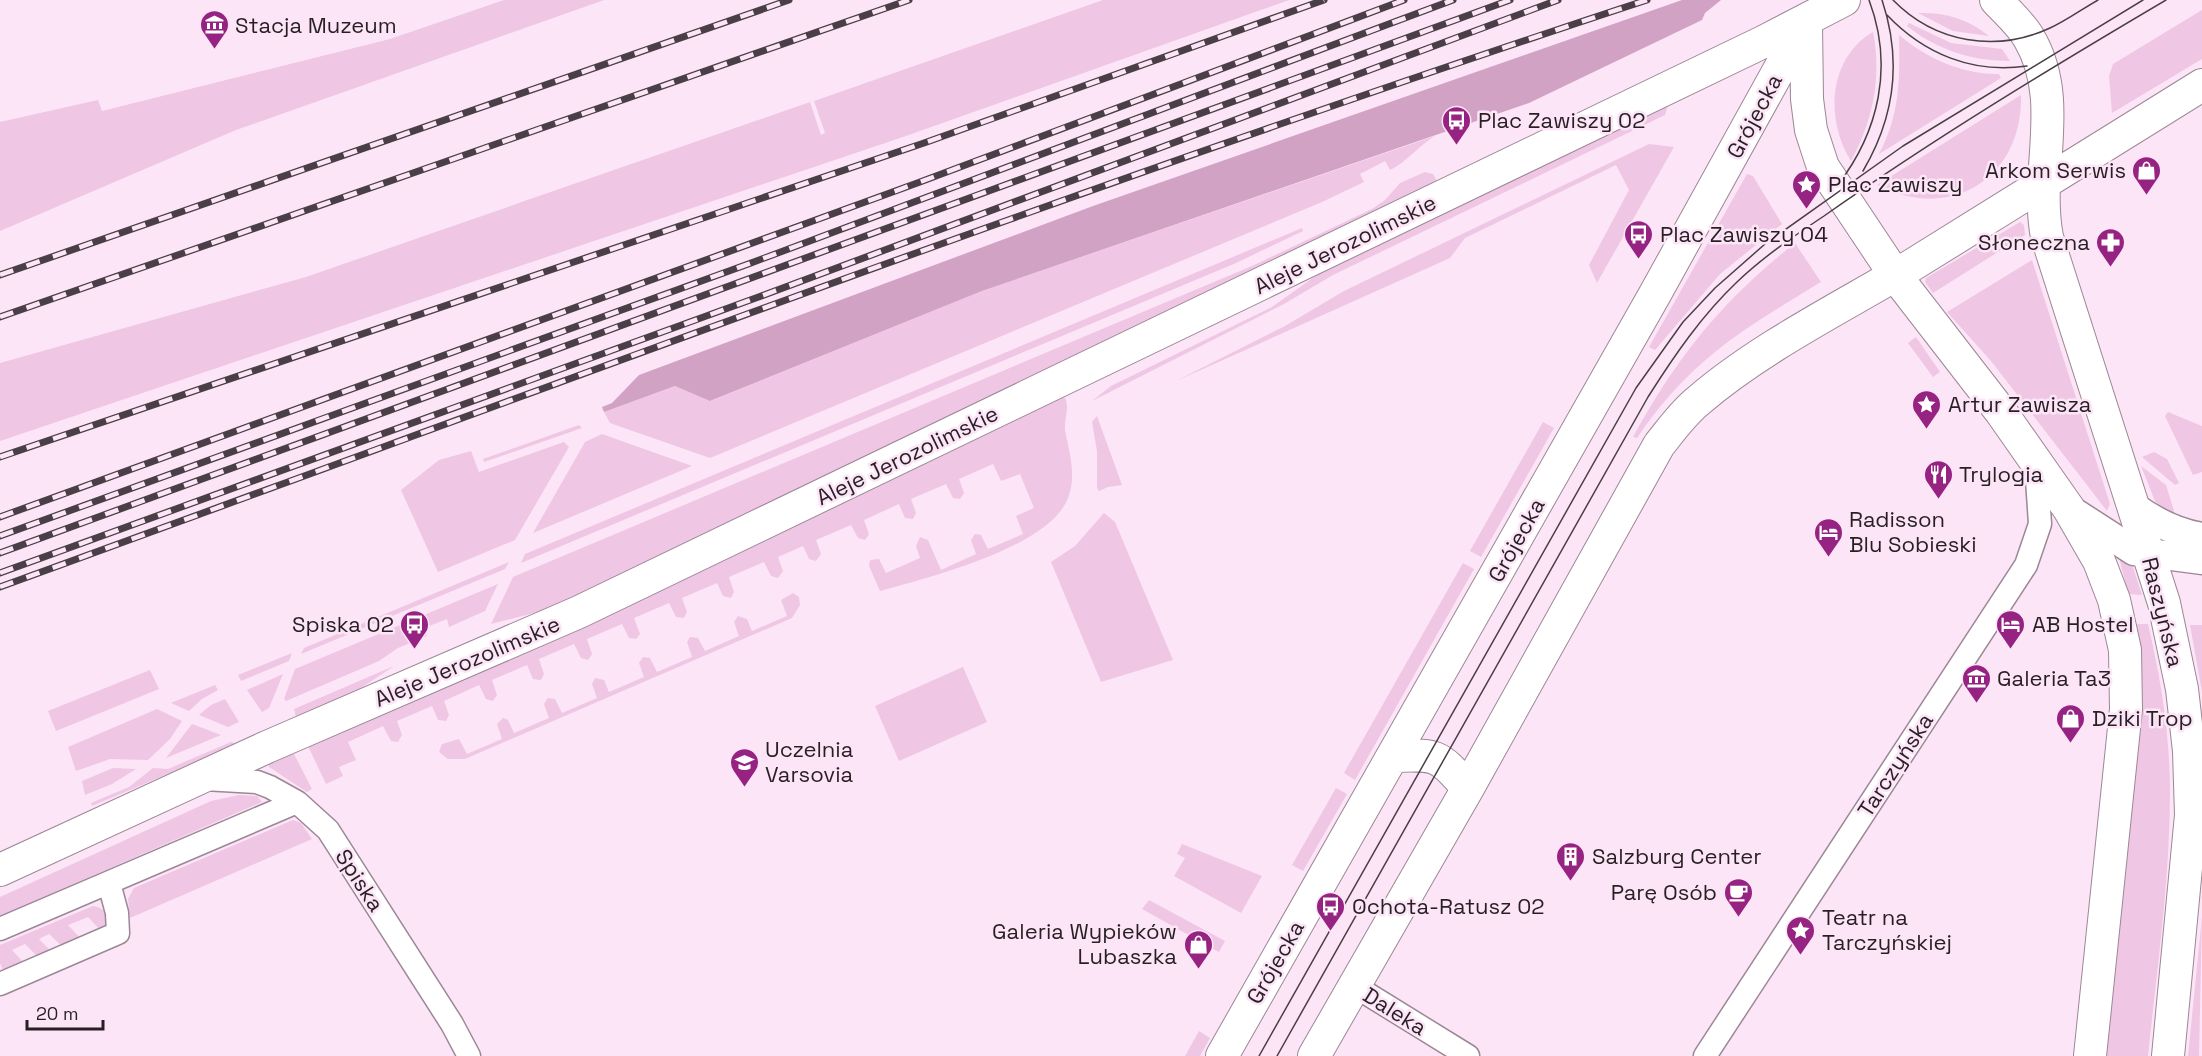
<svg xmlns="http://www.w3.org/2000/svg" width="2202" height="1056" font-family="'Space Grotesk',sans-serif">
<style>
.green{fill:#efc6e4}
.forest{fill:#d2a2c5}
.lines{fill:none;stroke-linecap:round;stroke-linejoin:round}
.minor-casing{stroke:#9c8796;stroke-width:25}
.tertiary-casing{stroke:#9c8796;stroke-width:31}
.secondary-casing{stroke:#9c8796;stroke-width:34}
.minor{stroke:#fff;stroke-width:22}
.tertiary{stroke:#fff;stroke-width:28}
.secondary{stroke:#fff;stroke-width:32}
.tram{stroke:#4b3f47;stroke-width:1.5}
.rail-casing{stroke:#4b3f47;stroke-width:7}
.rail{stroke:#fce5f6;stroke-width:4.5;stroke-dasharray:14;stroke-linecap:butt}
.labels{text-anchor:middle;dominant-baseline:central;stroke-width:5;stroke-linejoin:round;paint-order:stroke}
.poi-label{font-size:22px;fill:#281f25;stroke:#fce5f6;text-anchor:start}
.street-label{font-size:22px;fill:#281f25;stroke:#fce5f6}
</style>
<rect width="100%" height="100%" fill="#fce5f6"/>
<path class="green" d="M 504,0 L 604,0 L 236,130 L 0,231 L 0,122 L 98,100 L 102,111 L 390,39 Z
M 1103,0 L 1289,0 L 903,137 L 0,441 L 0,363 L 306,277 L 810,102 L 821,135 L 825,133 L 814,101 Z
M 2202,10 L 2202,59 L 2112,113 L 2109,76 L 2113,64 Z
M 1918,13 C 1945,12 1968,19 1989,36 L 1953,31 Z
M 1909,23 L 1951,43 L 2002,49 L 2010,61 C 1972,61 1937,50 1907,26 Z
M 1873,32 C 1882,76 1873,121 1851,161 C 1825,120 1828,58 1873,32 Z
M 1899,35 C 1926,58 1964,75 1999,74 L 2001,78 L 1879,154 C 1900,115 1900,78 1899,35 Z
M 2021,95 C 2023,178 1951,223 1877,185 Z
M 1668,105 L 1665,115 L 1333,275 L 1284,304 L 1092,401 L 1111,386 L 1272,307 L 1324,270 Z
M 1435,136 C 1418,146 1407,162 1390,170 L 1385,161 L 1360,174 L 1364,182 L 1322,202 L 710,458 L 610,423 L 604,412 L 675,386 L 711,401 L 982,291 Z
M 1649,144 L 1674,147 L 1597,283 L 1589,265 L 1629,190 L 1616,165 L 1465,238 L 1450,258 L 1176,381 L 1285,326 L 1344,291 Z
M 1425,172 L 1433,174 L 1437,181 L 1428,188 L 561,606 L 491,624 L 513,577 L 1252,266 L 1372,209 L 1385,200 L 1400,183 Z
M 1747,174 L 1753,176 L 1782,224 L 1720,274 L 1655,350 L 1649,347 Z
M 2020,222 L 2024,225 L 2025,235 L 1933,293 L 1925,282 L 1926,278 Z
M 1302,228 L 1303,231 L 1236,263 L 521,563 L 525,554 Z
M 1795,243 L 1821,282 C 1742,330 1690,360 1637,438 L 1633,437 C 1678,355 1722,301 1795,243 Z
M 2032,260 L 2110,504 L 2107,511 L 1991,361 L 1947,312 Z
M 1916,337 L 1940,372 L 1933,377 L 1908,343 Z
M 1061,396 L 1065,398 C 1070,408 1064,418 1065,430 C 1069,452 1077,475 1068,498 C 1050,547 928,578 880,591 L 869,566 L 870,560 L 879,559 L 886,573 L 920,558 L 916,546 L 920,537 L 928,540 L 941,570 L 976,554 L 971,540 L 975,534 L 981,535 L 988,549 L 1023,534 L 1016,516 L 1034,508 L 1020,474 L 1001,481 L 993,464 L 959,479 L 964,493 L 960,499 L 953,498 L 946,484 L 911,499 L 916,513 L 913,519 L 905,518 L 899,504 L 864,520 L 869,534 L 865,540 L 858,538 L 851,525 L 816,540 L 821,554 L 816,561 L 809,559 L 803,546 L 778,557 L 783,571 L 778,578 L 771,576 L 764,562 L 729,577 L 734,592 L 731,598 L 723,596 L 717,583 L 682,598 L 687,612 L 684,618 L 676,617 L 669,603 L 634,618 L 640,634 L 636,639 L 629,638 L 622,624 L 587,639 L 592,654 L 588,660 L 581,658 L 574,644 L 539,659 L 544,674 L 541,680 L 533,679 L 527,665 L 492,680 L 497,695 L 493,701 L 486,699 L 479,685 L 444,701 L 449,715 L 446,721 L 438,720 L 432,706 L 397,721 L 402,735 L 398,742 L 391,741 L 383,726 L 348,742 L 356,760 L 339,767 L 343,776 L 326,784 L 308,746 Z
M 2168,412 L 2202,426 L 2202,472 L 2193,475 L 2165,416 Z
M 1097,416 L 1122,485 L 1108,487 L 1099,491 L 1097,488 L 1097,451 L 1092,422 Z
M 1543,422 L 1554,428 L 1481,557 L 1470,551 Z
M 579,425 L 582,428 L 484,462 L 483,459 Z
M 602,434 L 692,466 L 533,533 L 585,442 Z
M 564,442 L 569,447 L 515,540 L 438,572 L 401,490 L 439,460 L 471,451 L 479,472 Z
M 2154,452 L 2167,459 L 2179,483 L 2175,485 L 2142,457 Z
M 2141,466 L 2166,485 L 2178,524 L 2157,506 Z
M 1104,513 L 1115,522 L 1173,660 L 1101,682 L 1051,562 L 1075,546 Z
M 2119,557 L 2131,561 L 2142,595 L 2128,594 Z
M 509,562 L 505,569 L 301,654 L 304,648 Z
M 1463,563 L 1474,569 L 1355,780 L 1344,773 Z
M 498,584 L 485,611 L 449,627 L 447,619 L 424,628 L 427,636 L 398,648 L 379,661 L 286,701 L 284,699 L 295,669 Z
M 793,593 L 799,597 L 800,605 L 792,618 L 465,759 L 448,759 L 439,752 L 442,744 L 459,739 L 467,754 L 502,739 L 497,724 L 503,718 L 508,720 L 514,733 L 549,718 L 544,704 L 548,698 L 555,699 L 562,713 L 597,698 L 592,684 L 595,678 L 604,680 L 609,692 L 644,677 L 639,663 L 643,657 L 650,658 L 657,672 L 692,657 L 687,642 L 690,637 L 698,638 L 705,651 L 739,636 L 734,622 L 738,616 L 747,619 L 752,631 L 787,616 L 781,600 Z
M 2135,624 L 2148,624 C 2161,679 2170,736 2170,792 C 2170,880 2157,968 2148,1056 L 2105,1056 Z
M 2190,625 L 2202,625 L 2202,692 Z
M 292,653 L 289,661 L 241,681 L 238,675 Z
M 394,666 L 340,702 L 297,721 L 294,709 Z
M 963,667 L 987,722 L 899,761 L 875,706 Z
M 150,670 L 159,689 L 56,731 L 48,711 Z
M 283,674 L 269,708 L 262,712 L 247,690 Z
M 215,685 L 218,690 L 202,699 L 189,711 L 171,703 Z
M 225,699 L 239,722 L 228,727 L 199,715 L 211,705 Z
M 157,709 L 182,721 L 170,739 L 148,760 L 110,759 L 76,771 L 68,747 Z
M 192,724 L 221,735 L 166,758 Z
M 231,742 L 239,744 L 92,806 L 91,803 L 129,787 L 153,768 L 168,769 Z
M 293,752 L 312,789 L 307,792 L 269,767 L 269,763 Z
M 113,768 L 136,769 L 112,784 L 85,795 L 82,781 Z
M 1336,788 L 1347,794 L 1303,871 L 1292,865 Z
M 239,795 L 257,796 L 262,802 L 0,916 L 0,897 L 211,801 Z
M 293,820 L 301,823 L 312,839 L 130,918 L 128,899 L 134,888 Z
M 1182,844 L 1262,876 L 1241,913 L 1174,876 L 1185,858 L 1177,854 Z
M 1149,900 L 1225,941 L 1219,952 L 1142,909 Z
M 93,906 C 108,908 110,920 102,932 L 88,917 L 68,925 L 82,940 L 64,948 L 49,934 L 39,939 L 53,953 L 40,959 L 25,944 L 12,950 L 25,964 L 4,973 L 0,963 L 0,945 Z
M 2202,917 L 2199,1056 L 2188,1056 Z
M 1199,1031 L 1210,1038 L 1200,1056 L 1185,1056 Z"/>
<path class="forest" d="M 1682,0 L 1721,0 L 1705,13 L 1702,20 L 1529,103 L 982,291 L 710,401 L 675,386 L 604,412 L 602,407 L 612,403 L 639,375 L 1093,206 Z"/>
<g class="lines">
<defs>
<path id="minor" d="M 204,779 L 257,782 L 270,787 L 297,802 L 328,830 L 452,1024 L 469,1056
M 0,929 L 297,802
M 0,984 L 118,933 L 117,913 L 109,883
M 1353,985 L 1468,1056
M 1705,1056 L 2026,565 L 2040,524 L 2036,464"/>
<path id="tertiary" d="M 2134,507 C 2155,522 2176,533 2202,537
M 2069,509 L 2134,551 L 2202,560"/>
<path id="secondary" d="M 1996,0 C 2007,12 2021,24 2029,38 C 2066,101 2034,170 2047,237 L 2164,603 L 2182,689 L 2189,751 L 2191,815 L 2168,1056
M 1806,24 L 1807,99 L 1811,130 L 1823,167 L 1895,275 L 2001,412 L 2069,509 L 2099,561 L 2114,600 L 2125,650 L 2126,709 L 2090,1056
M 1394,756 C 1439,754 1438,755 1468,788
M 0,870 L 267,747 L 579,612 L 1763,42 L 1844,0
M 1222,1056 L 1655,294 L 1806,21
M 1314,1056 L 1468,788 L 1659,445 C 1671,430 1683,413 1698,401 C 1758,349 1840,308 1909,267 C 2007,207 2104,145 2202,85"/>
</defs>
<use href="#minor" class="minor-casing"/>
<use href="#tertiary" class="tertiary-casing"/>
<use href="#secondary" class="secondary-casing"/>
<use href="#minor" class="minor"/>
<use href="#tertiary" class="tertiary"/>
<use href="#secondary" class="secondary"/>
<path class="tram" d="M 1893,0 C 1935,43 1996,53 2050,28 C 2066,21 2082,9 2098,0
M 1887,15 C 1924,54 1973,74 2027,66
M 1863,171 C 1895,117 1902,60 1882,0
M 1837,186 C 1879,132 1894,66 1869,0
M 1259,1056 L 1636,388 L 1683,322 L 1715,288 L 1765,244 L 1903,146 L 2143,0
M 1277,1056 L 1648,397 C 1674,356 1702,315 1737,282 C 1763,257 1794,236 1824,216 C 1935,138 2049,69 2166,0"/>
<defs>
<path id="rail" d="M 0,275 L 789,0
M 0,317 L 909,0
M 0,457 L 924,143 L 1324,0
M 0,517 L 920,182 L 1404,0
M 0,536 L 751,263 L 1453,0
M 0,553 L 1510,0
M 0,573 L 753,299 L 1558,0
M 0,587 C 548,388 1093,182 1647,0"/>
</defs>
<use href="#rail" class="rail-casing"/>
<use href="#rail" class="rail"/>
</g>
<defs>
<symbol id="museum-pin" viewBox="-11 -11 22 30"><path d="M0 17L-7.5 6A9.5 9.5 0 1 1 7.5 6Z" fill="#962382" stroke="#fce5f6"/><path d="M0-6L6-3V-2H-6V-3ZM-5-1h2V3h-2ZM-1-1h2V3h-2ZM3-1h2V3H3ZM-6 4H6V6H-6Z" fill="#fff"/></symbol>
<symbol id="bus-pin" viewBox="-11 -11 22 30"><path d="M0 17L-7.5 6A9.5 9.5 0 1 1 7.5 6Z" fill="#962382" stroke="#fce5f6"/><path d="M-5-6H5V4H4V6H2V4H-2V6H-4V4H-5ZM-3.5-4V0h7V-4ZM-3.5 1.2v1.5H-2V1.2ZM2 1.2v1.5H3.5V1.2Z" fill="#fff"/></symbol>
<symbol id="shop-pin" viewBox="-11 -11 22 30"><path d="M0 17L-7.5 6A9.5 9.5 0 1 1 7.5 6Z" fill="#962382" stroke="#fce5f6"/><path d="M-5-2.5h2.3a2.7 3.5 0 0 1 5.4 0H5L5.5 6h-11ZM-1.5-2.5h3a1.5 2.3 0 0 0-3 0Z" fill="#fff"/></symbol>
<symbol id="sight-pin" viewBox="-11 -11 22 30"><path d="M0 17L-7.5 6A9.5 9.5 0 1 1 7.5 6Z" fill="#962382" stroke="#fce5f6"/><path d="M0-6L1.8-2.2L6-1.7L2.9 1.2L3.7 5.4L0 3.3L-3.7 5.4L-2.9 1.2L-6-1.7L-1.8-2.2Z" fill="#fff"/></symbol>
<symbol id="pharmacy-pin" viewBox="-11 -11 22 30"><path d="M0 17L-7.5 6A9.5 9.5 0 1 1 7.5 6Z" fill="#962382" stroke="#fce5f6"/><path d="M-2-6h4v4h4v4h-4v4h-4v-4h-4v-4h4Z" fill="#fff"/></symbol>
<symbol id="restaurant-pin" viewBox="-11 -11 22 30"><path d="M0 17L-7.5 6A9.5 9.5 0 1 1 7.5 6Z" fill="#962382" stroke="#fce5f6"/><path d="M-5-6h1v4h1v-4h1v4h1v-4h1v5L-1.5 .5V6h-2V.5L-5-1ZM5-6V6H3V1.5H1.5Q1.5-4 5-6Z" fill="#fff"/></symbol>
<symbol id="hotel-pin" viewBox="-11 -11 22 30"><path d="M0 17L-7.5 6A9.5 9.5 0 1 1 7.5 6Z" fill="#962382" stroke="#fce5f6"/><path d="M-6-4.5h1.5V1H6V5H4.5V3h-9V5H-6ZM-4 0a1.8 1.8 0 1 1 3.6 0ZM.5 0V-2.5h3Q6-2.5 6 0Z" fill="#fff"/></symbol>
<symbol id="university-pin" viewBox="-11 -11 22 30"><path d="M0 17L-7.5 6A9.5 9.5 0 1 1 7.5 6Z" fill="#962382" stroke="#fce5f6"/><path d="M0-5L7-2L0 1L-7-2ZM-4 1L0 2.5L4 1V4Q0 6-4 4Z" fill="#fff"/></symbol>
<symbol id="building-pin" viewBox="-11 -11 22 30"><path d="M0 17L-7.5 6A9.5 9.5 0 1 1 7.5 6Z" fill="#962382" stroke="#fce5f6"/><path d="M-4-6H4V6H1V3H-1V6H-4ZM-2.5-4.3h1.7v1.8h-1.7ZM.8-4.3h1.7v1.8H.8ZM-2.5-1h1.7V.8h-1.7ZM.8-1h1.7V.8H.8Z" fill="#fff"/></symbol>
<symbol id="cafe-pin" viewBox="-11 -11 22 30"><path d="M0 17L-7.5 6A9.5 9.5 0 1 1 7.5 6Z" fill="#962382" stroke="#fce5f6"/><path d="M-5.5-4.5H6V0H3Q3 3.5 0 3.5H-2.5Q-5.5 3.5-5.5 0ZM3-3.2v2h1.7v-2ZM-6 4.5H4V6H-6Z" fill="#fff"/></symbol>
</defs>
<g fill-rule="evenodd">
<use href="#museum-pin" x="198" y="8" width="33" height="45"/>
<use href="#bus-pin" x="1440" y="104" width="33" height="45"/>
<use href="#shop-pin" x="2130" y="154" width="33" height="45"/>
<use href="#sight-pin" x="1790" y="168" width="33" height="45"/>
<use href="#bus-pin" x="1622" y="218" width="33" height="45"/>
<use href="#pharmacy-pin" x="2094" y="226" width="33" height="45"/>
<use href="#sight-pin" x="1910" y="388" width="33" height="45"/>
<use href="#restaurant-pin" x="1922" y="458" width="33" height="45"/>
<use href="#hotel-pin" x="1812" y="516" width="33" height="45"/>
<use href="#bus-pin" x="398" y="608" width="33" height="45"/>
<use href="#hotel-pin" x="1994" y="608" width="33" height="45"/>
<use href="#museum-pin" x="1960" y="662" width="33" height="45"/>
<use href="#shop-pin" x="2054" y="702" width="33" height="45"/>
<use href="#university-pin" x="728" y="746" width="33" height="45"/>
<use href="#building-pin" x="1554" y="840" width="33" height="45"/>
<use href="#cafe-pin" x="1722" y="876" width="33" height="45"/>
<use href="#bus-pin" x="1314" y="890" width="33" height="45"/>
<use href="#sight-pin" x="1784" y="914" width="33" height="45"/>
<use href="#shop-pin" x="1182" y="928" width="33" height="45"/>
</g>
<g class="labels">
<g class="poi-label">
<text x="235" y="25">Stacja Muzeum</text>
<text x="1478" y="120">Plac Zawiszy 02</text>
<text x="2126" y="170" text-anchor="end">Arkom Serwis</text>
<text x="1828" y="184">Plac Zawiszy</text>
<text x="1660" y="234">Plac Zawiszy 04</text>
<text x="2090" y="242" text-anchor="end">Słoneczna</text>
<text x="1948" y="404">Artur Zawisza</text>
<text x="1959" y="474">Trylogia</text>
<text x="1849" y="519">Radisson<tspan x="1849" dy="25">Blu Sobieski</tspan></text>
<text x="394" y="624" text-anchor="end">Spiska 02</text>
<text x="2032" y="624">AB Hostel</text>
<text x="1997" y="678">Galeria Ta3</text>
<text x="2092" y="718">Dziki Trop</text>
<text x="765" y="749">Uczelnia<tspan x="765" dy="25">Varsovia</tspan></text>
<text x="1592" y="856">Salzburg Center</text>
<text x="1717" y="892" text-anchor="end">Parę Osób</text>
<text x="1352" y="906">Ochota-Ratusz 02</text>
<text x="1822" y="917">Teatr na<tspan x="1822" dy="25">Tarczyńskiej</tspan></text>
<text x="1177" y="931" text-anchor="end">Galeria Wypieków<tspan x="1177" dy="25">Lubaszka</tspan></text>
</g>
<g class="street-label">
<text transform="translate(1754 116) rotate(-62)">Grójecka</text>
<text transform="translate(1345 244) rotate(-26)">Aleje Jerozolimskie</text>
<text transform="translate(907 455) rotate(-26)">Aleje Jerozolimskie</text>
<text transform="translate(1516 540) rotate(-61)">Grójecka</text>
<text transform="translate(2163 612) rotate(76)">Raszyńska</text>
<text transform="translate(467 661) rotate(-23)">Aleje Jerozolimskie</text>
<text transform="translate(1895 765) rotate(-57)">Tarczyńska</text>
<text transform="translate(360 880) rotate(57)">Spiska</text>
<text transform="translate(1275 962) rotate(-60)">Grójecka</text>
<text transform="translate(1395 1011) rotate(32)">Daleka</text>
</g>
</g>
<path d="M27 1020v9h76v-9" fill="none" stroke="#281f25" stroke-width="3"/>
<text x="36" y="1020" font-size="18" fill="#281f25" stroke="#fce5f6" stroke-width="4.5" paint-order="stroke">20 m</text>
</svg>
